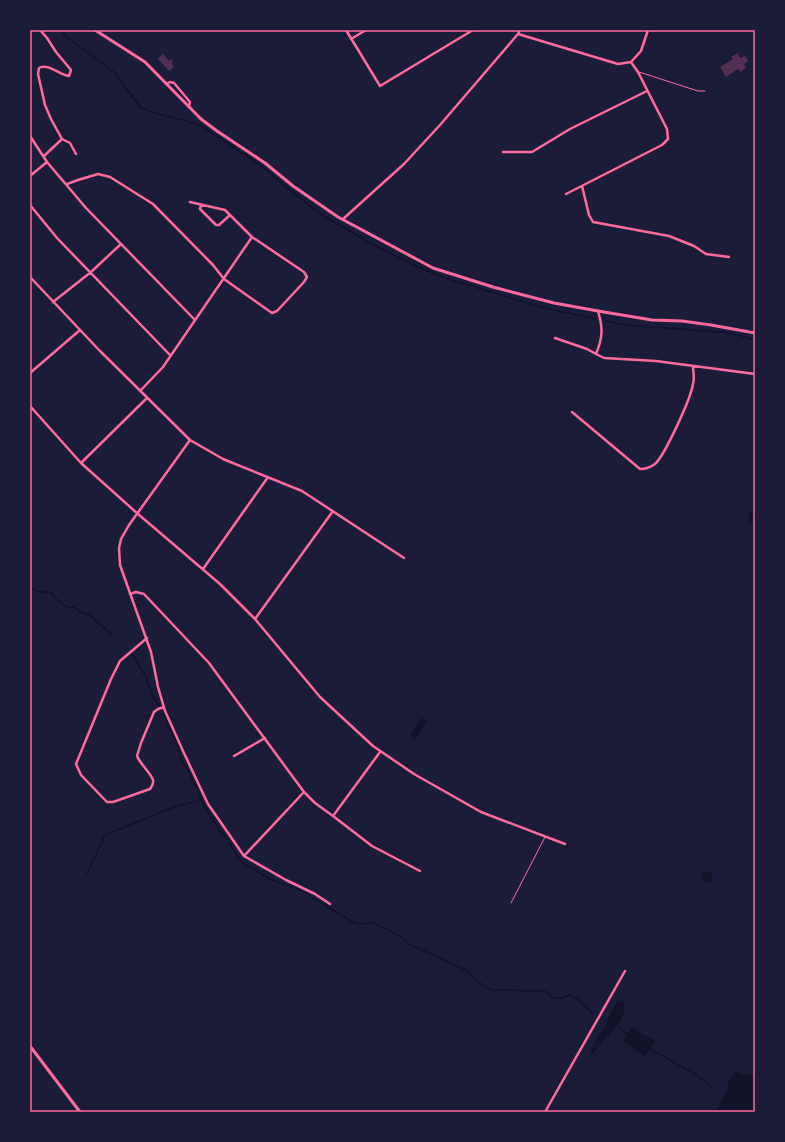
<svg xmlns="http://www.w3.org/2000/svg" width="785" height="1142" font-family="'Roboto Condensed',sans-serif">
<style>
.water{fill:#12122b}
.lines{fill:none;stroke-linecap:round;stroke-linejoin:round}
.stream{stroke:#12122b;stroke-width:1.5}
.building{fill:#542f53}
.service{stroke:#ff6b9d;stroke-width:1}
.minor{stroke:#ff6b9d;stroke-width:2.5}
.tertiary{stroke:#ff6b9d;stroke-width:3}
.neatline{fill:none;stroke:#ff6b9d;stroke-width:1.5}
</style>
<rect width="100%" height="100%" fill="#1b1b3a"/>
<path class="water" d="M 755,508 L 755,522 L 749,521 L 748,519 L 749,514 Z
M 421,718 L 427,721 L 416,739 L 410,735 Z
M701.5 877a5.5 5.5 0 1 1 11 0a5.5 5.5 0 1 1-11 0Z
M 618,1000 L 624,1002 C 628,1023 603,1038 593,1054 L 591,1054 L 592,1048 L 599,1034 L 604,1028 L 612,1010 Z
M 632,1027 L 655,1041 L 645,1057 L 623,1041 Z
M 736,1071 L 744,1076 L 750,1075 L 755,1077 L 755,1112 L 716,1112 L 727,1090 L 729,1078 Z"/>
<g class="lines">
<path class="stream" d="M 63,30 L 64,35 L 114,72 L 141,108 L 158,114 L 194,123 L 201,126 L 263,167 L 287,188 L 325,217 L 370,243 L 413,265 L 445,278 L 537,306 L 596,319
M 606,321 L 626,325 L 731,333 L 755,340
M 30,588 L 38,592 L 51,592 L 54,597 L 68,608 L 74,607 L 80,612 L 91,616 L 112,635
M 132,654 L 146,677 L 153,697 L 159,705
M 163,713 C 168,724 181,745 180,757 L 194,782 L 200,798 L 219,830 L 228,840
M 229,843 L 240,860
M 242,862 L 270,879 L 308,893 L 313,898 L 356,924 L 374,923 L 402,937 L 409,944 L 468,971 L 476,980 L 491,990 L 542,991 L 547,992 C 552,1001 561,999 569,995 C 580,1000 586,1005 593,1014
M 87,874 L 105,835 L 174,807 L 198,801
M 616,1026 L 628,1034
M 649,1048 L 698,1076 L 712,1088"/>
</g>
<path class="building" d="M 738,53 L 740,58 L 745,56 L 748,61 L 744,64 L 746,68 L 740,72 L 738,69 L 726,77 L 720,67 L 733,59 L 731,57 Z
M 163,54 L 169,61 L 171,59 L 173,61 L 171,63 L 174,67 L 169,71 L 158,59 Z"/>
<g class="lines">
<path class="service" d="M 639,72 L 698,91 L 705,91
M 511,903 L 545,837"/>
<path class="minor" d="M 40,30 L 47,38 L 56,52 L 71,70 L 69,76 C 59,75 49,63 39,68 L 38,74 L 45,105 L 51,119 L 62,139 L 44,156
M 346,30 L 380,86 L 473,30
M 518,34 L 618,64 L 631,62 L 641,51 L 648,30
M 351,39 L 366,30
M 166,84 L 170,82 L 174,83 L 190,102 L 189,107
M 30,136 L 47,162 L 86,208 L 195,320
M 62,139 L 70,143 L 76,154
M 503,152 L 532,152 L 570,129 L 647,91
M 30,176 L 47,162
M 67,184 L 78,180 L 98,174 L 110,177 L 153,204 L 213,265 L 224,279 L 272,313 L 277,311 L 304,282 L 307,277 L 304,272 L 252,237 L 225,210 L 190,202
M 582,186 L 589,215 L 593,222 L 669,236 L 694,246 L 706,254 L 729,257
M 566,194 L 662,145 L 668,139 L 667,129 L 638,72 L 631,62
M 30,205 L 57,238 L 170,355
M 201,205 L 200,209 L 216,225 L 219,225 L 230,215
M 343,219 L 404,164 L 440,125 L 518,34 L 520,30
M 30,277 L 99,350 L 190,440 L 223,459 L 302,491 L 404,558
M 53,302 L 91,272 L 121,244
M 555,338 L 587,349 L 596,354 C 603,337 603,328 598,311
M 596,354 L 604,358 L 656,361 L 755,374
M 30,373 L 80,330
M 140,391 L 163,367 L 252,237
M 30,406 L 81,463 L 138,514 L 220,584 L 255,619 L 320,697 L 373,746 L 414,774 L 481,812 L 565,844
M 572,412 L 640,469 C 645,469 651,467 655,464 C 665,455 691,398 693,384 C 695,378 693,371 693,366
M 190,440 L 129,525 L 121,539 L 119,548 L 120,565 L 151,652 L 158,687 L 165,711 L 183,751 L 208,804 L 244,856 L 304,792
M 81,463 L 147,398
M 203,569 L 268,477
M 130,594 L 136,592 L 144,594 L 209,663 L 304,792 L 315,803 L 333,816
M 255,619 L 333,511
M 147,638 L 120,661 L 111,679 L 76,764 L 81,775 L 107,802 L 113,802 L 150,789 C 152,786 154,784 153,780 C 151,773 140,764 137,756 L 141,743 L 154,712 L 158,709 L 164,707
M 380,752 L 333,816 L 372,846 L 420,871
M 234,756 L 265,738
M 244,856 L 286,880 L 315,894 L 330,904
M 545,1112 L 625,971"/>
<path class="tertiary" d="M 95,30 L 145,62 L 201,119 L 217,131 L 265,163 L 293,186 L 338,217 L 433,268 L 493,287 L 554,303 L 598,311 L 652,320 L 682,321 L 711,325 L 755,333
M 30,1046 L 80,1112"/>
</g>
<rect width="785" height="1142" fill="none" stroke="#1b1b3a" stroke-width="62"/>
<rect x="31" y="31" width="723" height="1080" class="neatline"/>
</svg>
